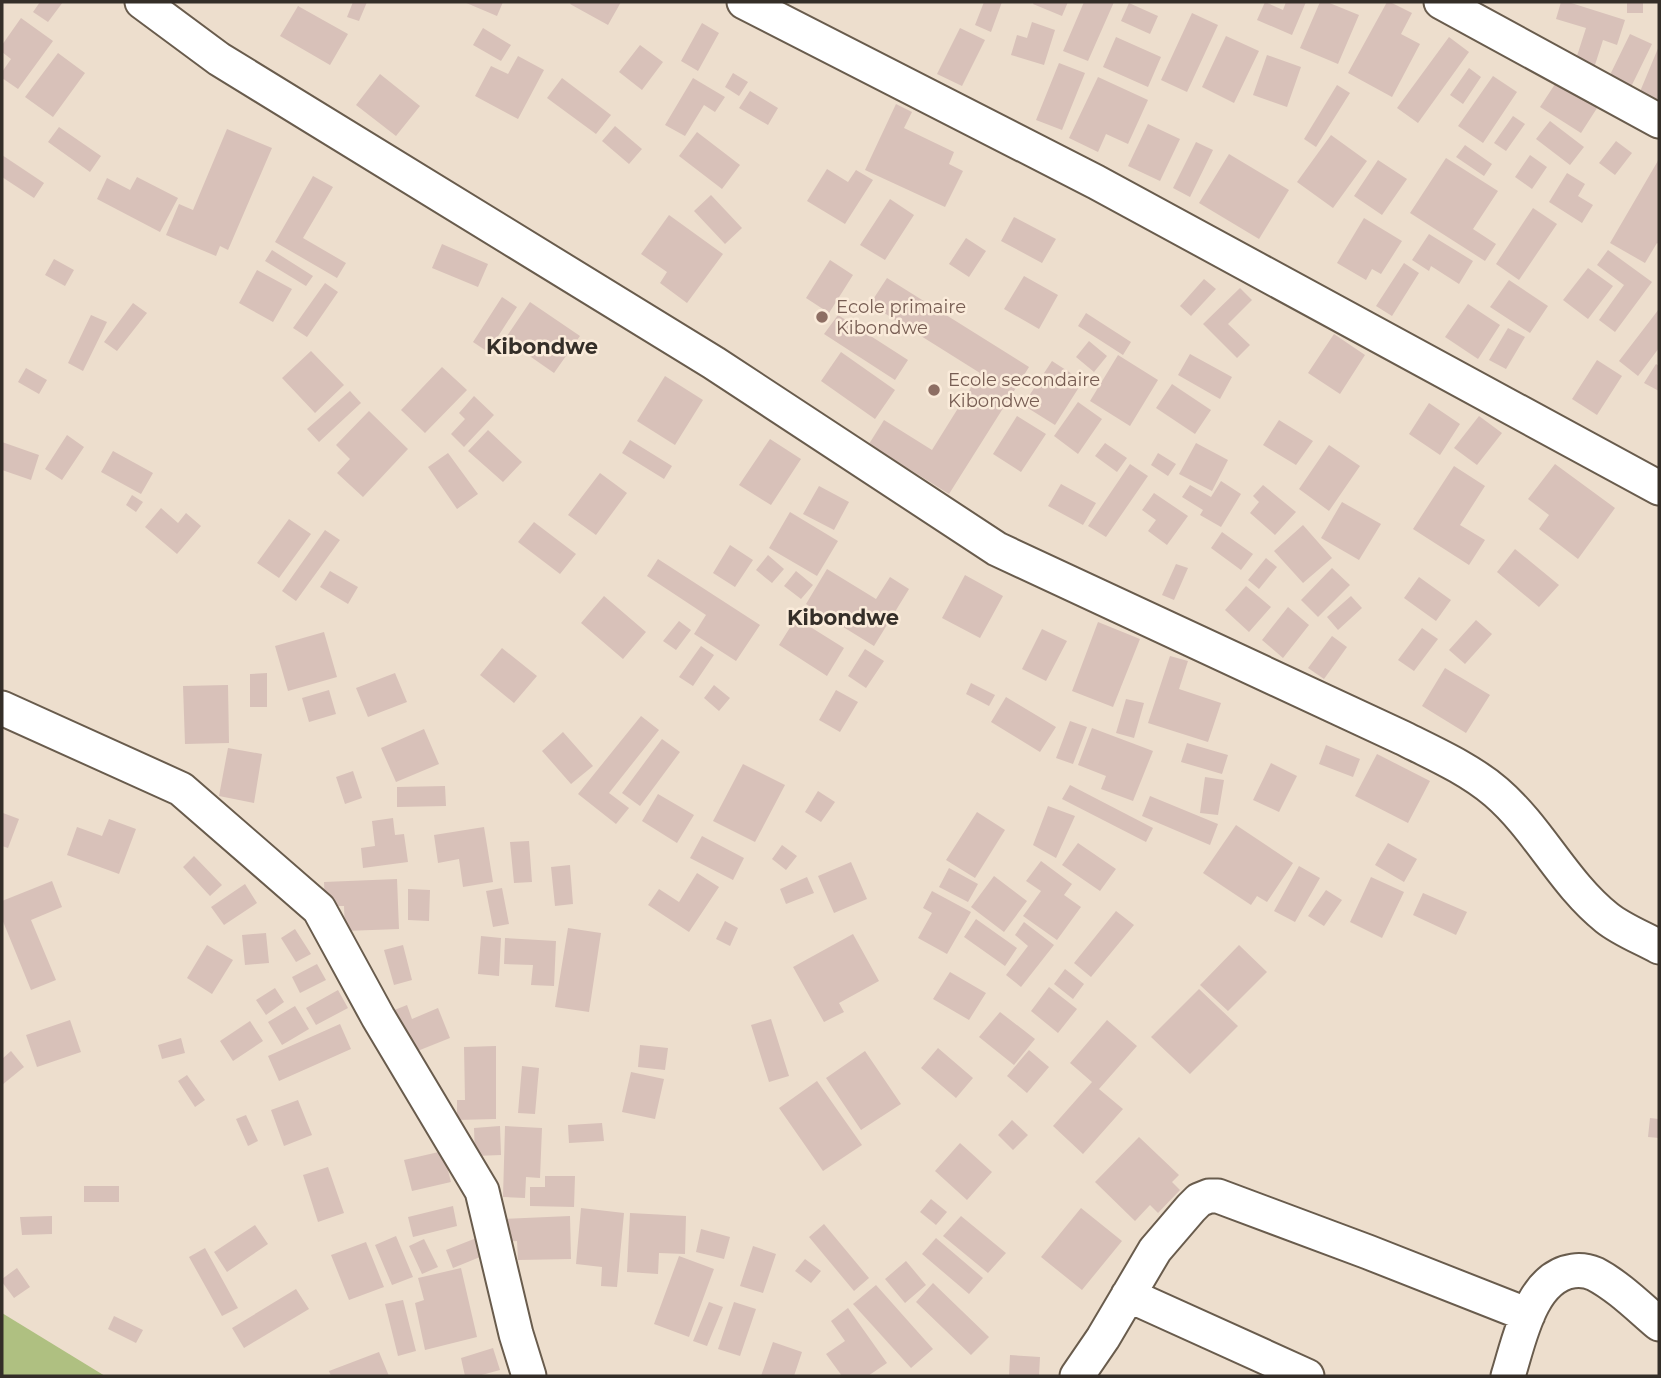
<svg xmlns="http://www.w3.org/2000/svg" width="1661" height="1378" font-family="Montserrat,sans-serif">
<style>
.green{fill:#afc081}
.building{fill:#d8c1b9}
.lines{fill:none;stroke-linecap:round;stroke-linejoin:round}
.street-casing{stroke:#695c4d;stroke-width:37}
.street{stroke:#fff;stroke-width:33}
.education-dot{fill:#8d6e63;stroke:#faebda;stroke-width:2.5}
.labels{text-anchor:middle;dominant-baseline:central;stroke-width:5;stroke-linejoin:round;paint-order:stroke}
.education-label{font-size:18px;fill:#785e54;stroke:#faebda;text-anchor:start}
.quarter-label{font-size:21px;font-weight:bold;fill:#342e28;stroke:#faebda}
</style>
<rect width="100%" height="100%" fill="#eddecd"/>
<path class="green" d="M 2,1313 L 105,1376 L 2,1376 Z"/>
<path class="building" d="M 40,2 L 63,2 L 48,22 L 33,12 Z
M 353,2 L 367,2 L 359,21 L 347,17 Z
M 464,2 L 503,2 L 497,16 Z
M 571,2 L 621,2 L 608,25 L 570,4 Z
M 984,2 L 1002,2 L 991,32 L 975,25 Z
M 1034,2 L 1068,2 L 1062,16 L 1033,4 Z
M 1084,2 L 1114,2 L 1088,61 L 1063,51 Z
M 1265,2 L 1283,10 L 1286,2 L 1306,2 L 1292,35 L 1257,20 Z
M 1320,2 L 1327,2 L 1359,15 L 1338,64 L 1300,48 Z
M 1387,2 L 1390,2 L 1412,13 L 1401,34 L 1420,44 L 1392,97 L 1348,73 Z
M 1561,2 L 1568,2 L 1625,20 L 1617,45 L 1603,40 L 1594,68 L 1575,62 L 1586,28 L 1556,19 Z
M 1627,2 L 1643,2 L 1643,13 L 1627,13 Z
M 1129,3 L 1158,16 L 1150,34 L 1121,21 Z
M 298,6 L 348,34 L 330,65 L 280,36 Z
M 1192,13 L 1218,25 L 1187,92 L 1161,80 Z
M 21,18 L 53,41 L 18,89 L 2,78 L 2,72 L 11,59 L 2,52 L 2,45 Z
M 1032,22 L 1055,30 L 1044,65 L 1011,55 L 1017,35 L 1027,38 Z
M 702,23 L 719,33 L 698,71 L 681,61 Z
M 483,28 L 511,45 L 501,61 L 473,45 Z
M 960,28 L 985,40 L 962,86 L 937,74 Z
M 1630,34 L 1652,44 L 1629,91 L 1607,81 Z
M 1226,36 L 1259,51 L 1234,103 L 1202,87 Z
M 1116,37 L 1161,57 L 1148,87 L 1103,67 Z
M 1449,37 L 1469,52 L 1418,123 L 1397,108 Z
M 640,45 L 663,62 L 642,90 L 619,72 Z
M 1659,46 L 1659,95 L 1657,101 L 1639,94 Z
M 58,53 L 85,73 L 53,117 L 25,97 Z
M 1267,55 L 1301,67 L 1287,107 L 1253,95 Z
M 518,56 L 544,70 L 518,119 L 475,96 L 491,66 L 508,74 Z
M 1059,63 L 1085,73 L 1062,130 L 1036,120 Z
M 1469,68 L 1481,77 L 1463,104 L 1450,95 Z
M 733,73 L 748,82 L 739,96 L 725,87 Z
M 380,74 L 420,106 L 396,136 L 356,105 Z
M 1493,76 L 1517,92 L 1483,143 L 1458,126 Z
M 1098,77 L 1148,100 L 1128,144 L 1106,134 L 1098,152 L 1069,138 Z
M 562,78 L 611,115 L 596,134 L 547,98 Z
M 693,78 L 725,97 L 715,112 L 704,105 L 685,136 L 665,125 Z
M 1559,78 L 1599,105 L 1581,133 L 1540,107 Z
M 1337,85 L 1350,93 L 1316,147 L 1304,139 Z
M 750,91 L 778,108 L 768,125 L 739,108 Z
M 896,104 L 912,112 L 904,128 L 954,152 L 949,164 L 963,171 L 945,207 L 865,170 Z
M 1513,116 L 1525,124 L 1506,151 L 1494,143 Z
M 1550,121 L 1584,147 L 1570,165 L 1536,139 Z
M 1148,124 L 1180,139 L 1160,181 L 1128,166 Z
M 615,126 L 642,149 L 629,164 L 602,141 Z
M 59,127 L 101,156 L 90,172 L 48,142 Z
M 227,129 L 272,148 L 228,250 L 220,246 L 216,256 L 166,235 L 179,204 L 193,210 Z
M 697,132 L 740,165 L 722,189 L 679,156 Z
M 1331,135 L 1367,161 L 1333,208 L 1297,182 Z
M 1616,141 L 1632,153 L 1615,175 L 1599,163 Z
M 1196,142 L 1213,150 L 1190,197 L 1173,188 Z
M 1465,145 L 1492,164 L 1484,176 L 1456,157 Z
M 1229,154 L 1289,190 L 1259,239 L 1199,203 Z
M 2,155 L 44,183 L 34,198 L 2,177 Z
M 1530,155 L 1547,167 L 1532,189 L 1515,177 Z
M 1446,158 L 1498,191 L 1473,229 L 1496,244 L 1485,261 L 1410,213 Z
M 1659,159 L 1659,244 L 1657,243 L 1645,263 L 1610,243 Z
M 1378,160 L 1407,179 L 1382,215 L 1354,196 Z
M 827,169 L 848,182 L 856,170 L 873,180 L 845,224 L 807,201 Z
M 1567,173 L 1585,184 L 1578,196 L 1593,205 L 1582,223 L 1549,202 Z
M 313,176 L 333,187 L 303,238 L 346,263 L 337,278 L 275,242 Z
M 137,177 L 178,198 L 160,232 L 97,199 L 107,178 L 130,190 Z
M 711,195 L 742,228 L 725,244 L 694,211 Z
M 890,199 L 914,215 L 885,260 L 860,245 Z
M 1533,208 L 1557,224 L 1519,280 L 1496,264 Z
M 669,215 L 723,254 L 687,303 L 660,283 L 667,272 L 641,254 Z
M 1014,217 L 1056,239 L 1042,263 L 1001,241 Z
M 1364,218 L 1402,241 L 1381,274 L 1372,269 L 1366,280 L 1337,263 Z
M 1429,234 L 1473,261 L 1459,284 L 1431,266 L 1429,271 L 1412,260 Z
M 966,238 L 986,251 L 969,277 L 949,264 Z
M 442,244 L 488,264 L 478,287 L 432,268 Z
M 272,250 L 313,276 L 306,286 L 265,261 Z
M 1608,250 L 1652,282 L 1615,332 L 1599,320 L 1624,285 L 1597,265 Z
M 54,259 L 74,270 L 65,286 L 45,275 Z
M 830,260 L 853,275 L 829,313 L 806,298 Z
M 1404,263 L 1419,273 L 1392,316 L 1376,306 Z
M 1588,268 L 1613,286 L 1588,319 L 1563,300 Z
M 257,270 L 292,289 L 273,322 L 239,303 Z
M 1024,276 L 1058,295 L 1039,329 L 1004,309 Z
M 887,278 L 1029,367 L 949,494 L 869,444 L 884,420 L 932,450 L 980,373 L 870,304 Z
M 1204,279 L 1216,289 L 1191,316 L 1180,306 Z
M 1509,280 L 1548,306 L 1530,333 L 1490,307 Z
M 325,283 L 338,292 L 307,337 L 293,328 Z
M 1240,288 L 1252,300 L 1228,324 L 1250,345 L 1237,358 L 1203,324 Z
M 502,297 L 517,307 L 488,352 L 473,342 Z
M 530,302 L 580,336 L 554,373 L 505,339 Z
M 133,303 L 147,313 L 117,351 L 104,342 Z
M 1468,304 L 1500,325 L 1478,359 L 1445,337 Z
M 1659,309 L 1659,348 L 1638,376 L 1619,361 Z
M 1086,313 L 1131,342 L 1123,355 L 1078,326 Z
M 91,315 L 107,322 L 83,371 L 68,363 Z
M 838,315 L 908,360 L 895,380 L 824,334 Z
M 1508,328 L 1525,337 L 1506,369 L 1489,360 Z
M 1334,334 L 1365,355 L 1340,394 L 1308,373 Z
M 1089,341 L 1107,356 L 1094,372 L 1076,357 Z
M 311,351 L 344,385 L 315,413 L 282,378 Z
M 841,352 L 895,390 L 875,419 L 821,381 Z
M 1190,354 L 1232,377 L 1220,399 L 1178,375 Z
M 1118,355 L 1158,380 L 1130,426 L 1090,401 Z
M 1597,360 L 1622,376 L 1597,415 L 1572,399 Z
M 1052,361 L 1083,381 L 1055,425 L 1023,405 Z
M 1656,364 L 1659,366 L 1659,391 L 1644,383 Z
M 442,367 L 467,390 L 425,433 L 401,410 Z
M 26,368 L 47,380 L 39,394 L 18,382 Z
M 665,376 L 703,400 L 675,445 L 637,421 Z
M 1172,384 L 1211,410 L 1195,434 L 1156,408 Z
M 350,391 L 361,403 L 319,442 L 307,429 Z
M 474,396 L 494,415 L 464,447 L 451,434 L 465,419 L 459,413 Z
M 1078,402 L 1102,419 L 1078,454 L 1054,436 Z
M 1429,403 L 1460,424 L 1440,455 L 1409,434 Z
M 369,411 L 408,449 L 363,497 L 337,473 L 350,459 L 336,445 Z
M 1017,416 L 1046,434 L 1021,472 L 993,454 Z
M 1479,416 L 1502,433 L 1477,465 L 1454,448 Z
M 1279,420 L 1313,441 L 1296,465 L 1263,445 Z
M 488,430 L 522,462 L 503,482 L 468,451 Z
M 67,435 L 84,447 L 62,480 L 45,469 Z
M 770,439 L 801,459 L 771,505 L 739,485 Z
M 630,440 L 672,466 L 664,479 L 622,453 Z
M 2,442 L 39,455 L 31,480 L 2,470 Z
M 1105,443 L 1127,458 L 1117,472 L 1095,456 Z
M 1196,443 L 1228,460 L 1212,491 L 1179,474 Z
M 1329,445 L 1360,466 L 1329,511 L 1299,489 Z
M 113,451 L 153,473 L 141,494 L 101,472 Z
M 448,453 L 478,494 L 457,509 L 428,467 Z
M 1158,453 L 1176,464 L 1168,476 L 1151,465 Z
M 1130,464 L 1148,476 L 1106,537 L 1088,526 Z
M 1555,464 L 1615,508 L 1578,559 L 1539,529 L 1549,515 L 1528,499 Z
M 1454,466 L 1485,486 L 1460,525 L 1485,540 L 1469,565 L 1413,529 Z
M 600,473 L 627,493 L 596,535 L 568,515 Z
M 1221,481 L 1241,494 L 1221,527 L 1200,515 L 1203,510 L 1182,497 L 1190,485 L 1211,497 Z
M 1061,484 L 1096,503 L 1083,525 L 1048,506 Z
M 1263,485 L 1296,512 L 1275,535 L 1250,513 L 1259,502 L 1253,496 Z
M 819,486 L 849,502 L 834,530 L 803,514 Z
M 1154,493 L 1188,516 L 1167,545 L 1148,531 L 1156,520 L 1142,510 Z
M 132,495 L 143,502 L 136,512 L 126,505 Z
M 1342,502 L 1381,524 L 1359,560 L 1321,538 Z
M 161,508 L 178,523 L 186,513 L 201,526 L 177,554 L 145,527 Z
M 790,512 L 838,541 L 817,576 L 769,548 Z
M 289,519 L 311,534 L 279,578 L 257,563 Z
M 534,522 L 576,554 L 560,574 L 518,542 Z
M 1303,525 L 1332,558 L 1303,583 L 1274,551 Z
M 325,530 L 340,540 L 296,601 L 282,591 Z
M 1222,532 L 1253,554 L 1241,570 L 1211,548 Z
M 730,545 L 753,560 L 735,587 L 713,573 Z
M 1515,549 L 1559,585 L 1539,607 L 1497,572 Z
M 768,555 L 784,569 L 772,583 L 756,570 Z
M 1266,558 L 1277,567 L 1259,589 L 1248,580 Z
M 658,559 L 760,625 L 736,661 L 694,634 L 706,615 L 647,576 Z
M 1176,564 L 1188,568 L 1174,600 L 1162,595 Z
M 1332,568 L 1350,585 L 1318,617 L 1301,600 Z
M 827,569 L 876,599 L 890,577 L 909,589 L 874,646 L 806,604 Z
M 330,571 L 358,587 L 348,604 L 320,587 Z
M 796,571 L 813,585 L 801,599 L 784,586 Z
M 965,575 L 1003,596 L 980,638 L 942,618 Z
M 1419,577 L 1451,600 L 1436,621 L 1404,598 Z
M 1246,586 L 1271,607 L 1249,632 L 1225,610 Z
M 604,596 L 646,632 L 623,659 L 581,623 Z
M 1351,596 L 1362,608 L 1338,630 L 1327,617 Z
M 1288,607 L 1309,625 L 1283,658 L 1262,640 Z
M 796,618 L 844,648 L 827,676 L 779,645 Z
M 1476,620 L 1492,634 L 1465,664 L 1449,650 Z
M 679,621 L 691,630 L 676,650 L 663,641 Z
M 1098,622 L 1140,639 L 1113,707 L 1072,691 Z
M 1422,628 L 1438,639 L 1414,671 L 1398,660 Z
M 1042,629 L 1067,641 L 1046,681 L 1022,669 Z
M 324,632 L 337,677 L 288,691 L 275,646 Z
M 1332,636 L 1347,647 L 1324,679 L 1308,668 Z
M 701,646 L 714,655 L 693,686 L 679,677 Z
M 502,648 L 537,676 L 514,703 L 480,675 Z
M 865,649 L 884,661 L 866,688 L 848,676 Z
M 1170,656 L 1188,661 L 1179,689 L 1221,703 L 1208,742 L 1148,723 Z
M 1445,668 L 1490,695 L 1466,733 L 1422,706 Z
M 267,673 L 267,707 L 250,707 L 250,674 Z
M 395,673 L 407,702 L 368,717 L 356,688 Z
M 971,683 L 995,695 L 989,706 L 966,694 Z
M 228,685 L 229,743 L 185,744 L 183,686 Z
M 714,685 L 730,698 L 719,711 L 704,698 Z
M 329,690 L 336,714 L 309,722 L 302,698 Z
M 836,690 L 858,702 L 840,732 L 819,720 Z
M 1006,697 L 1056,727 L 1040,752 L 991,722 Z
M 1126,699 L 1144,703 L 1134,738 L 1116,733 Z
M 641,716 L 659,730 L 609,793 L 629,808 L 616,824 L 578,794 Z
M 1070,721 L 1087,727 L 1073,764 L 1056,758 Z
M 1092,728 L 1153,751 L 1133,801 L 1101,789 L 1106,776 L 1078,765 Z
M 424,729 L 439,764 L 396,782 L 381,748 Z
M 563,732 L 593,766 L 571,784 L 542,751 Z
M 662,739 L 680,752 L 640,806 L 622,793 Z
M 1187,743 L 1228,755 L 1222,774 L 1181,762 Z
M 1326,745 L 1360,759 L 1353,777 L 1319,764 Z
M 228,748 L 262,754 L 254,803 L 219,796 Z
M 1377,754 L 1430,781 L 1408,823 L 1355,796 Z
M 1271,763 L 1297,776 L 1279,812 L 1253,800 Z
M 743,764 L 785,785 L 755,842 L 713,821 Z
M 353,771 L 362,798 L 345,804 L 336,777 Z
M 1205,777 L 1224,780 L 1218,815 L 1200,813 Z
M 1070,785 L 1153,828 L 1146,842 L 1062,799 Z
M 445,786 L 446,806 L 397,807 L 397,787 Z
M 818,791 L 835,802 L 821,822 L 805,812 Z
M 658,794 L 694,815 L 677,843 L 642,821 Z
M 1150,796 L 1218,824 L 1210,845 L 1142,816 Z
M 1048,806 L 1075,816 L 1056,858 L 1033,845 Z
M 977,812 L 1005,830 L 975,878 L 946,860 Z
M 3,813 L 19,819 L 8,848 L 2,846 Z
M 393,818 L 395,835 L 404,834 L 408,862 L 363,868 L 361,848 L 375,846 L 372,821 Z
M 109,819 L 136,829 L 119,874 L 67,855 L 77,827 L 102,836 Z
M 1236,825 L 1293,863 L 1267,902 L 1257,896 L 1251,905 L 1203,873 Z
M 484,827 L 493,882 L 463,887 L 459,859 L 438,863 L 434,835 Z
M 702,836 L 744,858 L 733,880 L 690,858 Z
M 529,841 L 532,882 L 514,883 L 510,842 Z
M 1078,843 L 1116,869 L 1100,891 L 1062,865 Z
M 1388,843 L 1417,859 L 1404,882 L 1375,865 Z
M 782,845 L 797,856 L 786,870 L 772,859 Z
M 194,856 L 222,885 L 210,896 L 183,867 Z
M 1041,861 L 1072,884 L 1064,895 L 1081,907 L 1057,940 L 1023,916 L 1041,891 L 1026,881 Z
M 851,862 L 867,899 L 834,913 L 818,876 Z
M 570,865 L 573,904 L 555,906 L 551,867 Z
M 1299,866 L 1320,878 L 1295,922 L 1274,911 Z
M 949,868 L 978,884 L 968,902 L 939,887 Z
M 697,873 L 719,887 L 689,932 L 648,905 L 659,889 L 679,902 Z
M 994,876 L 1027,901 L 1004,932 L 971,907 Z
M 807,877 L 814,893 L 786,904 L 780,889 Z
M 1371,877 L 1404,892 L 1382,938 L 1350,922 Z
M 397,879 L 399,929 L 345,931 L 344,906 L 325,906 L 324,882 Z
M 52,881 L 62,907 L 31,920 L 56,980 L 31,990 L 2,919 L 2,901 Z
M 245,884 L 257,903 L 224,925 L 211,907 Z
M 502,888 L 509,924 L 493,927 L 486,891 Z
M 408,889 L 430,890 L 429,921 L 408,920 Z
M 1326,890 L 1342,900 L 1324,926 L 1308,916 Z
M 932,891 L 971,912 L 947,954 L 918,938 L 932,913 L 923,908 Z
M 1423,893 L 1467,912 L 1456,935 L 1413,915 Z
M 1116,911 L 1134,925 L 1091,977 L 1074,963 Z
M 976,919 L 1017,948 L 1005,966 L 964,937 Z
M 725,921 L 738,928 L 730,946 L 716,939 Z
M 1024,922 L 1054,945 L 1021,987 L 1006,975 L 1028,946 L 1015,935 Z
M 568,928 L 601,933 L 589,1012 L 555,1007 Z
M 295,929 L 311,954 L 296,962 L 281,938 Z
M 266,933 L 269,963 L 245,965 L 242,935 Z
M 853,934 L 879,981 L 839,1003 L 844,1012 L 824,1022 L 793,967 Z
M 481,936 L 501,938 L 499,976 L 478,974 Z
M 505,938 L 556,941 L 554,986 L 531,985 L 533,965 L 504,964 Z
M 207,945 L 233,960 L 212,994 L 187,978 Z
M 403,945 L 412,980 L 394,985 L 384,950 Z
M 1239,945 L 1267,972 L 1228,1011 L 1200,985 Z
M 317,964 L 326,980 L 300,993 L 292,977 Z
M 1065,969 L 1084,984 L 1073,999 L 1054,984 Z
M 950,972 L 986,993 L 969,1020 L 933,999 Z
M 1049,987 L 1077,1009 L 1058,1033 L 1031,1011 Z
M 275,988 L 284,1002 L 266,1015 L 256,1000 Z
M 1199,989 L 1238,1026 L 1190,1074 L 1151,1037 Z
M 338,990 L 348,1008 L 316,1025 L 306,1008 Z
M 407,1005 L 412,1019 L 438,1008 L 450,1038 L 410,1054 L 392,1011 Z
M 295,1006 L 309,1029 L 282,1045 L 268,1022 Z
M 1000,1012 L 1035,1039 L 1014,1065 L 979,1037 Z
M 771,1019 L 789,1076 L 769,1082 L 751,1025 Z
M 70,1020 L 81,1052 L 37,1067 L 26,1035 Z
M 1107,1020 L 1137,1046 L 1099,1089 L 1123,1109 L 1083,1154 L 1053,1126 L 1092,1082 L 1070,1063 Z
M 250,1021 L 263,1041 L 233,1061 L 220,1041 Z
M 340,1024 L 351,1049 L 279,1081 L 268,1056 Z
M 181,1038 L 185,1053 L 162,1059 L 158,1045 Z
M 640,1045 L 668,1048 L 665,1070 L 638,1067 Z
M 496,1046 L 496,1119 L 457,1120 L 457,1100 L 465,1100 L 464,1047 Z
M 938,1048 L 973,1078 L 956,1098 L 921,1068 Z
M 1029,1050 L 1049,1067 L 1027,1093 L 1007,1076 Z
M 11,1051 L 24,1067 L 2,1085 L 2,1059 Z
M 865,1051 L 901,1104 L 861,1130 L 826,1078 Z
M 522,1066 L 539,1068 L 535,1114 L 518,1113 Z
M 631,1072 L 664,1079 L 655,1119 L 622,1112 Z
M 187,1075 L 205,1100 L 195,1107 L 178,1081 Z
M 817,1081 L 862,1145 L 823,1171 L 779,1108 Z
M 298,1100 L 312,1135 L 284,1146 L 271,1110 Z
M 246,1115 L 258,1141 L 248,1146 L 236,1119 Z
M 1650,1118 L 1659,1119 L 1659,1138 L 1648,1137 Z
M 1012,1120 L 1028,1135 L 1013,1150 L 998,1135 Z
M 602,1123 L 604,1141 L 569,1143 L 568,1125 Z
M 500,1126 L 501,1155 L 475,1156 L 474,1128 Z
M 505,1126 L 542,1128 L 540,1178 L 526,1177 L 525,1198 L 503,1197 Z
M 1139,1137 L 1179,1175 L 1172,1182 L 1180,1190 L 1158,1213 L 1150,1205 L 1135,1221 L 1095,1182 Z
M 960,1143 L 992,1172 L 967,1200 L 935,1171 Z
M 443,1151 L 451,1182 L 412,1191 L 404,1160 Z
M 328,1167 L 344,1213 L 318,1222 L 303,1175 Z
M 545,1176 L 575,1176 L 574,1207 L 530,1206 L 530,1187 L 545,1187 Z
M 84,1186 L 119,1186 L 119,1202 L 84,1202 Z
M 931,1199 L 947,1212 L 936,1225 L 920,1212 Z
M 453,1206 L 457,1226 L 413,1237 L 408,1217 Z
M 581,1208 L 624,1213 L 617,1287 L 601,1286 L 602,1267 L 576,1264 Z
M 1081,1208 L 1122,1241 L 1082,1290 L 1041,1257 Z
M 630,1213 L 686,1216 L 685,1254 L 659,1253 L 658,1274 L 627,1272 Z
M 52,1216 L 52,1234 L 22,1235 L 20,1217 Z
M 570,1216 L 571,1259 L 518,1260 L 517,1241 L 505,1242 L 505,1219 Z
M 961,1216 L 1006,1253 L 988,1273 L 943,1236 Z
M 824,1224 L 869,1278 L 854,1291 L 809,1237 Z
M 255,1225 L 268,1244 L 227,1272 L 214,1252 Z
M 701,1229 L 730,1237 L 724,1259 L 696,1252 Z
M 396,1236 L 413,1277 L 392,1285 L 375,1245 Z
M 479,1237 L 485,1255 L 453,1268 L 446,1250 Z
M 936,1238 L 983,1278 L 969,1294 L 922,1254 Z
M 424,1239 L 438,1267 L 422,1274 L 409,1246 Z
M 366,1242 L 384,1287 L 349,1300 L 331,1255 Z
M 753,1246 L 776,1254 L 763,1293 L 740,1286 Z
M 205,1248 L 238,1308 L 222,1316 L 189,1257 Z
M 679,1256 L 714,1269 L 689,1337 L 654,1324 Z
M 805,1259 L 821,1271 L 811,1283 L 795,1271 Z
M 906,1261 L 926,1285 L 905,1303 L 885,1279 Z
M 17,1268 L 30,1287 L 14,1298 L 2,1282 L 2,1279 Z
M 461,1268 L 477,1337 L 425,1350 L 415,1303 L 424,1300 L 418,1278 Z
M 933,1283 L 989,1337 L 971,1355 L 916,1302 Z
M 876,1285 L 933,1349 L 911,1368 L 853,1304 Z
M 296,1289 L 309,1309 L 244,1348 L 232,1328 Z
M 403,1300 L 416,1351 L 398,1356 L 385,1304 Z
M 709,1302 L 723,1307 L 707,1346 L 693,1341 Z
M 734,1302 L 756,1309 L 740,1356 L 718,1349 Z
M 848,1308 L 887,1363 L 868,1376 L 842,1376 L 826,1354 L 845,1341 L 831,1321 Z
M 114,1316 L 143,1330 L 136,1343 L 108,1329 Z
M 773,1342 L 802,1352 L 794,1376 L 761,1376 Z
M 493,1348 L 500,1370 L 478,1376 L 465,1376 L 461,1358 Z
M 379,1352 L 389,1376 L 331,1376 L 329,1371 Z
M 1010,1355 L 1040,1357 L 1039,1376 L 1009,1376 Z"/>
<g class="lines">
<defs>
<path id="street" d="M 142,2 L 219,59 L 714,363 L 997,549 L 1403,738 C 1435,754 1469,769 1496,792 C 1539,829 1563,883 1607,918 C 1622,930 1643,938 1659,947
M 744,2 L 1096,182 L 1659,488
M 1441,2 L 1659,121
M 2,708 L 181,789 L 319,909 L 378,1017 L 482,1191 L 516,1334 L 529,1376
M 1128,1295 L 1307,1376
M 1077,1376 L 1103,1338 L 1155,1250 L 1191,1208 L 1199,1200 L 1209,1196 L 1218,1196 L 1368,1252 L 1528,1315
M 1508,1376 C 1519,1342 1530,1277 1573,1271 C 1580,1270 1588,1271 1595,1274 C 1618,1286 1639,1307 1659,1324"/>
</defs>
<use href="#street" class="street-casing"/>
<use href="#street" class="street"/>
</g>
<g class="education-dot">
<circle cx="822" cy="317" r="7"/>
<circle cx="934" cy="390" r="7"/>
</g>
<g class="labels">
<g class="education-label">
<text x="836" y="307">Ecole primaire<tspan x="836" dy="21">Kibondwe</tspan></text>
<text x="948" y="380">Ecole secondaire<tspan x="948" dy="21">Kibondwe</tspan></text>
</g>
<g class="quarter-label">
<text x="542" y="346">Kibondwe</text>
<text x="843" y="617">Kibondwe</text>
</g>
</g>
<rect width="1661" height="1378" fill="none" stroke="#342e28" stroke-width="7"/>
</svg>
